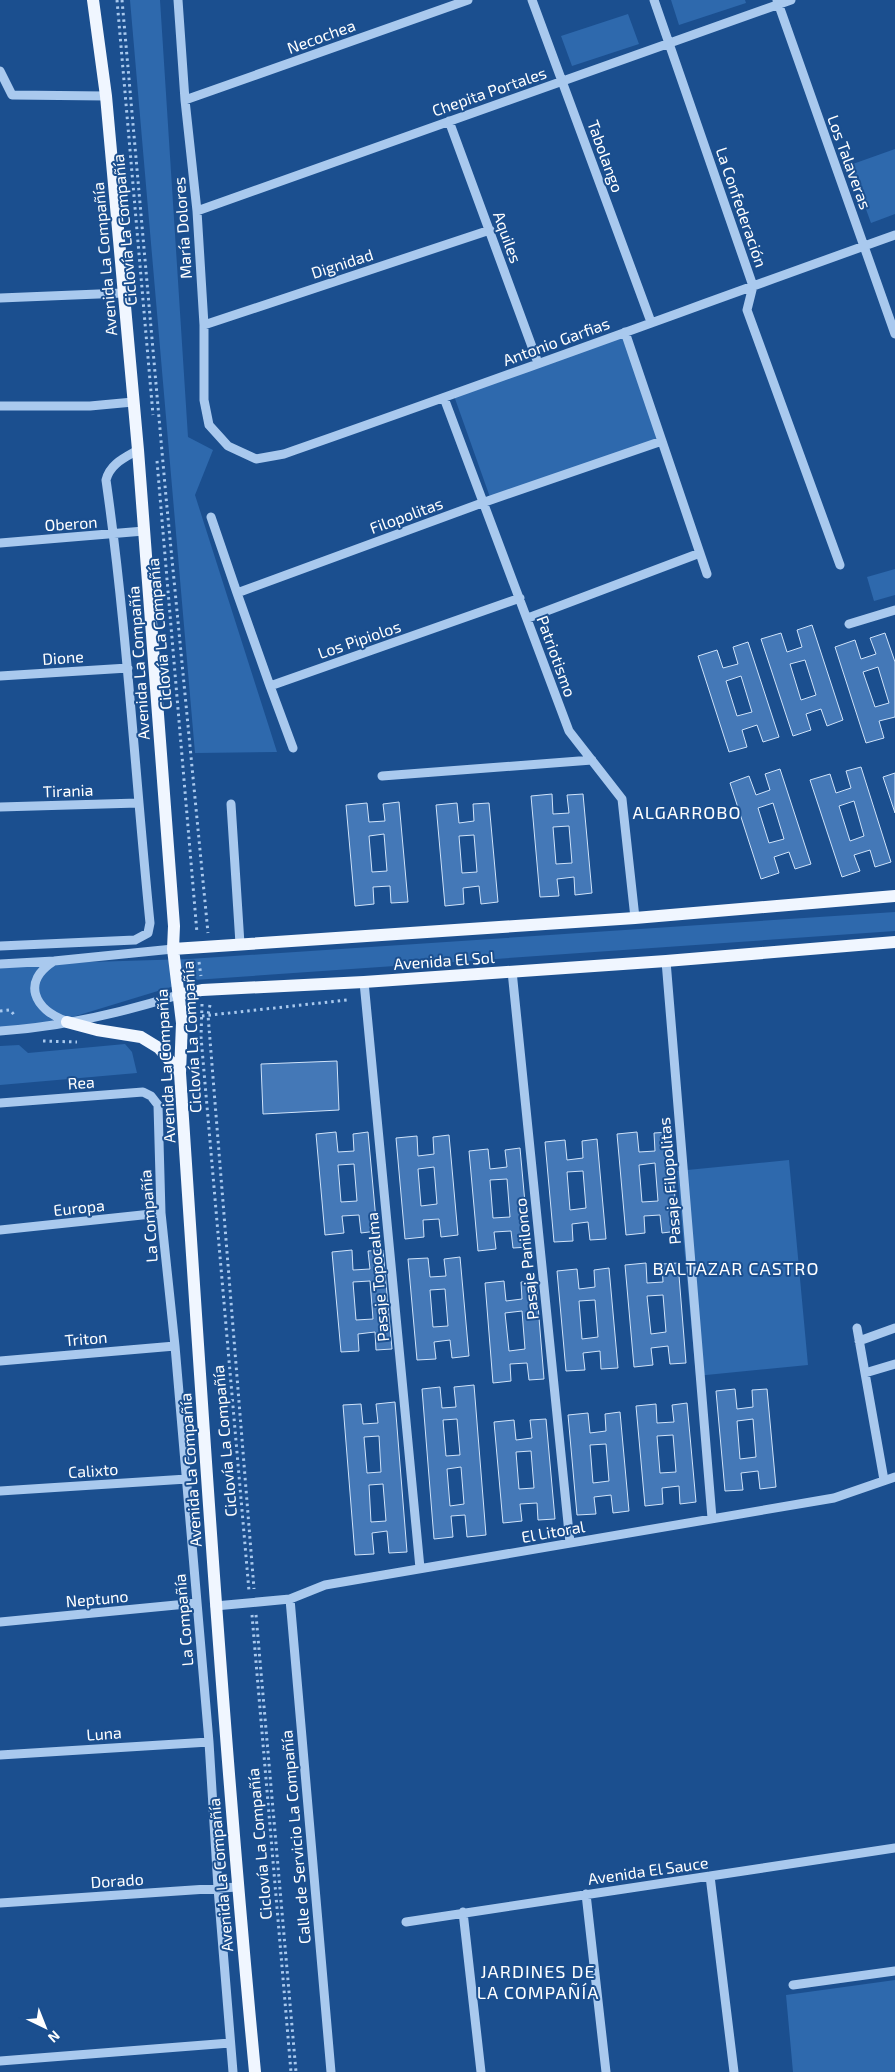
<svg xmlns="http://www.w3.org/2000/svg" width="895" height="2072" font-family="'Exo 2',sans-serif">
<style>
.green{fill:#2e69ad}
.building{fill:#4478b7;stroke:#cfe3fa;fill-rule:evenodd}
.lines{fill:none;stroke-linecap:round;stroke-linejoin:round}
.path{stroke:#a9c9ee;stroke-width:3;stroke-dasharray:2.5 4;stroke-linecap:butt}
.minor{stroke:#a9c9ee;stroke-width:9}
.major{stroke:#f0f6ff;stroke-width:12}
.labels{text-anchor:middle;dominant-baseline:central;stroke-width:4;stroke-linejoin:round;paint-order:stroke}
.street-label{font-size:16px;fill:#fff;stroke:#1b4f8f}
.neighbourhood-label{font-size:18px;letter-spacing:1px;fill:#fff;stroke:#1b4f8f}
</style>
<rect width="100%" height="100%" fill="#1b4f8f"/>
<path class="green" d="M 130,0 L 160,0 L 188,437 L 213,450 L 195,495 L 277,752 L 195,753 Z
M 671,0 L 745,0 L 746,3 L 679,25 Z
M 628,14 L 639,44 L 572,66 L 561,36 Z
M 895,149 L 895,214 L 871,223 L 850,165 Z
M 625,332 L 662,441 L 491,500 L 453,393 Z
M 895,569 L 895,595 L 874,601 L 867,577 Z
M 895,912 L 895,931 L 194,980 L 66,1019 L 0,1029 L 0,968 L 56,963 L 189,959 Z
M 125,1044 L 132,1052 L 137,1073 L 0,1085 L 0,1046 L 19,1045 L 28,1053 Z
M 789,1160 L 808,1365 L 696,1376 L 677,1171 Z
M 895,1980 L 895,2072 L 793,2072 L 786,1995 Z"/>
<path class="building" d="M 812,625 L 843,720 L 827,726 L 821,709 L 806,714 L 811,730 L 793,736 L 761,639 L 781,633 L 787,652 L 802,647 L 797,630 ZM 805,660 L 816,695 L 801,700 L 790,664 Z
M 885,633 L 895,662 L 895,717 L 879,721 L 884,738 L 866,743 L 835,647 L 855,640 L 861,659 L 876,654 L 870,638 ZM 878,667 L 889,703 L 875,707 L 863,672 Z
M 748,642 L 779,737 L 763,742 L 757,725 L 742,730 L 747,747 L 729,752 L 698,656 L 717,650 L 723,668 L 738,664 L 733,647 ZM 741,676 L 752,712 L 737,716 L 726,681 Z
M 861,767 L 891,862 L 875,867 L 870,850 L 854,855 L 860,871 L 842,877 L 810,780 L 830,774 L 836,793 L 851,788 L 846,771 ZM 854,801 L 864,836 L 850,841 L 839,806 Z
M 780,769 L 811,864 L 795,869 L 789,852 L 774,857 L 779,873 L 761,879 L 730,783 L 749,776 L 756,795 L 770,790 L 765,774 ZM 773,803 L 784,839 L 769,843 L 758,808 Z
M 895,773 L 895,813 L 883,777 Z
M 552,794 L 553,814 L 569,813 L 567,795 L 583,794 L 592,893 L 575,895 L 574,877 L 557,879 L 559,896 L 540,897 L 531,796 ZM 569,826 L 572,863 L 556,864 L 553,827 Z
M 399,802 L 408,902 L 391,903 L 390,886 L 373,887 L 374,904 L 355,906 L 346,805 L 367,803 L 369,822 L 385,821 L 383,804 ZM 384,834 L 387,871 L 372,872 L 369,836 Z
M 457,803 L 459,823 L 474,821 L 473,804 L 489,803 L 498,902 L 481,904 L 479,886 L 463,888 L 464,904 L 445,906 L 436,805 ZM 474,835 L 477,872 L 462,873 L 459,836 Z
M 337,1061 L 339,1110 L 263,1114 L 261,1064 Z
M 336,1132 L 338,1152 L 354,1151 L 353,1134 L 368,1132 L 377,1231 L 361,1233 L 359,1215 L 342,1216 L 344,1233 L 325,1235 L 316,1134 ZM 354,1164 L 357,1201 L 341,1202 L 338,1165 Z
M 637,1132 L 639,1152 L 655,1151 L 654,1133 L 669,1132 L 678,1231 L 662,1233 L 660,1215 L 644,1216 L 645,1233 L 626,1235 L 617,1134 ZM 655,1163 L 658,1201 L 642,1202 L 639,1165 Z
M 449,1135 L 458,1235 L 441,1237 L 439,1219 L 423,1220 L 424,1237 L 405,1239 L 396,1138 L 417,1136 L 418,1156 L 434,1154 L 433,1137 ZM 434,1167 L 437,1204 L 421,1206 L 418,1169 Z
M 597,1139 L 606,1239 L 590,1240 L 588,1222 L 572,1224 L 573,1241 L 554,1242 L 545,1142 L 565,1140 L 567,1160 L 583,1158 L 582,1141 ZM 583,1171 L 586,1208 L 570,1210 L 567,1172 Z
M 520,1148 L 529,1247 L 513,1248 L 511,1231 L 494,1232 L 496,1249 L 478,1251 L 469,1151 L 488,1149 L 490,1169 L 507,1167 L 505,1150 ZM 507,1179 L 510,1217 L 493,1218 L 490,1180 Z
M 352,1250 L 353,1270 L 370,1269 L 368,1251 L 383,1250 L 392,1349 L 376,1350 L 375,1332 L 358,1334 L 359,1351 L 341,1352 L 332,1252 ZM 370,1281 L 373,1319 L 356,1320 L 353,1282 Z
M 460,1257 L 469,1356 L 452,1358 L 450,1340 L 434,1342 L 436,1359 L 417,1360 L 408,1259 L 428,1258 L 430,1277 L 446,1276 L 444,1259 ZM 445,1289 L 448,1326 L 433,1327 L 430,1290 Z
M 646,1263 L 647,1283 L 663,1282 L 662,1264 L 678,1263 L 686,1363 L 670,1364 L 668,1346 L 651,1348 L 653,1365 L 634,1367 L 625,1265 ZM 663,1295 L 666,1332 L 651,1334 L 647,1296 Z
M 609,1268 L 618,1368 L 601,1369 L 600,1351 L 583,1353 L 585,1370 L 566,1371 L 557,1271 L 577,1269 L 579,1289 L 595,1287 L 594,1270 ZM 595,1300 L 598,1337 L 582,1339 L 579,1301 Z
M 504,1281 L 506,1301 L 522,1299 L 521,1282 L 536,1281 L 544,1379 L 529,1380 L 527,1363 L 510,1364 L 511,1381 L 493,1383 L 485,1283 ZM 522,1311 L 525,1349 L 509,1351 L 505,1313 Z
M 474,1385 L 486,1535 L 467,1537 L 465,1515 L 451,1516 L 453,1537 L 434,1539 L 422,1389 L 440,1387 L 442,1408 L 456,1407 L 454,1387 ZM 457,1419 L 460,1455 L 446,1456 L 443,1420 ZM 461,1467 L 464,1504 L 450,1506 L 447,1469 Z
M 735,1389 L 737,1409 L 753,1407 L 752,1390 L 767,1389 L 776,1487 L 760,1489 L 758,1471 L 741,1473 L 743,1490 L 725,1491 L 716,1391 ZM 753,1419 L 756,1457 L 740,1459 L 737,1421 Z
M 395,1402 L 407,1552 L 389,1553 L 387,1531 L 372,1533 L 374,1554 L 355,1555 L 343,1405 L 361,1404 L 363,1424 L 378,1423 L 376,1404 ZM 379,1436 L 381,1472 L 367,1473 L 364,1437 ZM 383,1484 L 386,1521 L 371,1522 L 369,1485 Z
M 687,1403 L 696,1502 L 680,1504 L 679,1486 L 662,1488 L 663,1504 L 645,1506 L 636,1406 L 656,1404 L 657,1423 L 674,1422 L 672,1405 ZM 673,1435 L 676,1472 L 660,1473 L 657,1436 Z
M 620,1412 L 629,1511 L 613,1513 L 611,1495 L 594,1497 L 596,1514 L 577,1515 L 568,1415 L 588,1413 L 590,1433 L 606,1431 L 605,1414 ZM 606,1444 L 609,1481 L 593,1483 L 590,1445 Z
M 546,1419 L 555,1519 L 538,1520 L 537,1503 L 520,1504 L 522,1521 L 503,1523 L 494,1422 L 514,1420 L 516,1440 L 532,1438 L 530,1420 ZM 531,1451 L 534,1488 L 519,1489 L 516,1452 Z"/>
<g class="lines">
<path class="path" d="M 117,0 L 153,415
M 122,0 L 166,497 L 208,933
M 157,461 L 197,933
M 199,962 L 201,976
M 202,1004 L 201,1037 L 249,1591
M 210,1005 L 208,1015 L 254,1589
M 0,1011 L 10,1010 L 16,1017
M 202,1016 L 347,1000
M 43,1041 L 77,1042
M 252,1615 L 291,2072
M 256,1615 L 296,2072"/>
<path class="minor" d="M 178,0 L 185,100 L 197,211 L 204,325 L 204,400 L 209,425 L 228,446 L 256,459 L 284,454 C 488,383 691,308 895,235
M 532,0 L 651,322
M 654,0 L 753,286 L 747,310 L 840,565
M 777,0 L 895,334
M 0,71 L 12,95 L 106,96
M 185,100 L 468,0
M 449,121 L 538,363
M 197,211 L 791,0
M 0,298 L 123,293
M 204,325 L 490,230
M 625,332 L 707,574
M 444,398 L 569,731 L 622,799 L 635,918
M 0,406 L 90,406 L 133,402
M 211,517 L 237,593 L 482,503 L 662,441
M 0,543 L 144,531
M 237,593 L 270,686
M 528,618 L 700,553
M 849,624 L 895,610
M 0,676 L 128,668
M 293,748 L 270,686 L 520,598
M 382,776 L 592,760
M 231,804 L 240,944
M 0,807 L 138,803
M 0,946 L 135,940 L 148,933 L 150,923 C 135,775 127,627 106,480 C 110,464 124,458 138,450
M 54,961 C 21,982 34,1009 66,1021
M 666,961 L 712,1518
M 0,964 L 54,961 L 173,949
M 512,971 L 570,1543
M 364,982 L 420,1568
M 0,1031 C 60,1027 121,1013 178,995
M 0,1103 L 143,1092 L 151,1096 L 158,1105 L 161,1213 L 175,1346 L 209,1742 L 218,1888 L 233,2072
M 0,1230 L 161,1213
M 857,1328 L 884,1480
M 859,1341 L 895,1328
M 0,1361 L 175,1346
M 865,1373 L 895,1364
M 0,1491 L 187,1479
M 290,1599 L 331,2072
M 215,1606 L 290,1599 L 325,1585 L 834,1498 L 895,1477
M 0,1622 L 197,1603
M 0,1755 L 209,1742
M 710,1876 L 734,2072
M 586,1894 L 606,2072
M 0,1903 L 237,1887
M 463,1912 L 481,2072
M 406,1922 L 895,1848
M 793,1985 L 895,1971
M 0,2061 L 230,2043"/>
<path class="major" d="M 93,0 L 106,96 L 138,450 L 174,926 L 173,949 L 182,1023 L 180,1073 C 202,1406 223,1739 255,2072
M 173,949 L 635,918 L 895,896
M 178,995 L 202,990 L 364,982 L 666,961 L 895,942
M 67,1022 L 97,1030 L 141,1037 L 159,1048 L 180,1073"/>
</g>
<g class="labels">
<g class="street-label">
<text transform="translate(321 36) rotate(-20)">Necochea</text>
<text transform="translate(489 91) rotate(-19)">Chepita Portales</text>
<text transform="translate(606 156) rotate(70)">Tabolango</text>
<text transform="translate(850 162) rotate(70)">Los Talaveras</text>
<text transform="translate(742 207) rotate(71)">La Confederación</text>
<text transform="translate(182 228) rotate(-94)">María Dolores</text>
<text transform="translate(124 230) rotate(-95)">Ciclovía La Compañía</text>
<text transform="translate(508 237) rotate(70)">Aquiles</text>
<text transform="translate(104 259) rotate(-95)">Avenida La Compañía</text>
<text transform="translate(342 263) rotate(-18)">Dignidad</text>
<text transform="translate(556 341) rotate(-20)">Antonio Garfias</text>
<text transform="translate(406 515) rotate(-20)">Filopolitas</text>
<text transform="translate(71 523) rotate(-4)">Oberon</text>
<text transform="translate(159 634) rotate(-95)">Ciclovía La Compañía</text>
<text transform="translate(359 639) rotate(-19)">Los Pipiolos</text>
<text transform="translate(557 656) rotate(70)">Patriotismo</text>
<text transform="translate(63 657) rotate(-4)">Dione</text>
<text transform="translate(138 663) rotate(-94)">Avenida La Compañía</text>
<text transform="translate(68 790) rotate(-2)">Tirania</text>
<text transform="translate(444 960) rotate(-4)">Avenida El Sol</text>
<text transform="translate(191 1037) rotate(-93)">Ciclovía La Compañía</text>
<text transform="translate(165 1066) rotate(-93)">Avenida La Compañía</text>
<text transform="translate(81 1082) rotate(-4)">Rea</text>
<text transform="translate(669 1181) rotate(-95)">Pasaje Filopolitas</text>
<text transform="translate(79 1207) rotate(-6)">Europa</text>
<text transform="translate(148 1216) rotate(-94)">La Compañía</text>
<text transform="translate(526 1259) rotate(-96)">Pasaje Panilonco</text>
<text transform="translate(377 1277) rotate(-95)">Pasaje Topocalma</text>
<text transform="translate(86 1338) rotate(-5)">Triton</text>
<text transform="translate(224 1441) rotate(-95)">Ciclovía La Compañía</text>
<text transform="translate(93 1470) rotate(-4)">Calixto</text>
<text transform="translate(190 1470) rotate(-94)">Avenida La Compañía</text>
<text transform="translate(553 1531) rotate(-10)">El Litoral</text>
<text transform="translate(97 1598) rotate(-5)">Neptuno</text>
<text transform="translate(183 1620) rotate(-95)">La Compañía</text>
<text transform="translate(104 1733) rotate(-4)">Luna</text>
<text transform="translate(295 1837) rotate(-95)">Calle de Servicio La Compañía</text>
<text transform="translate(259 1844) rotate(-95)">Ciclovía La Compañía</text>
<text transform="translate(648 1870) rotate(-8)">Avenida El Sauce</text>
<text transform="translate(220 1875) rotate(-95)">Avenida La Compañía</text>
<text transform="translate(117 1880) rotate(-4)">Dorado</text>
</g>
<g class="neighbourhood-label">
<text x="687" y="812">ALGARROBO</text>
<text x="736" y="1268">BALTAZAR CASTRO</text>
<text x="538" y="1971">JARDINES DE<tspan x="538" dy="21">LA COMPAÑÍA</tspan></text>
</g>
</g>
<g transform="translate(45 2027) rotate(137)" stroke="#1b4f8f" stroke-width="4" paint-order="stroke">
<path d="M0-4L9 19L0 12L-9 19Z" fill="#ffffff"/>
<text y="-8" font-size="14" font-weight="bold" text-anchor="middle" fill="#ffffff">N</text>
</g>
</svg>
